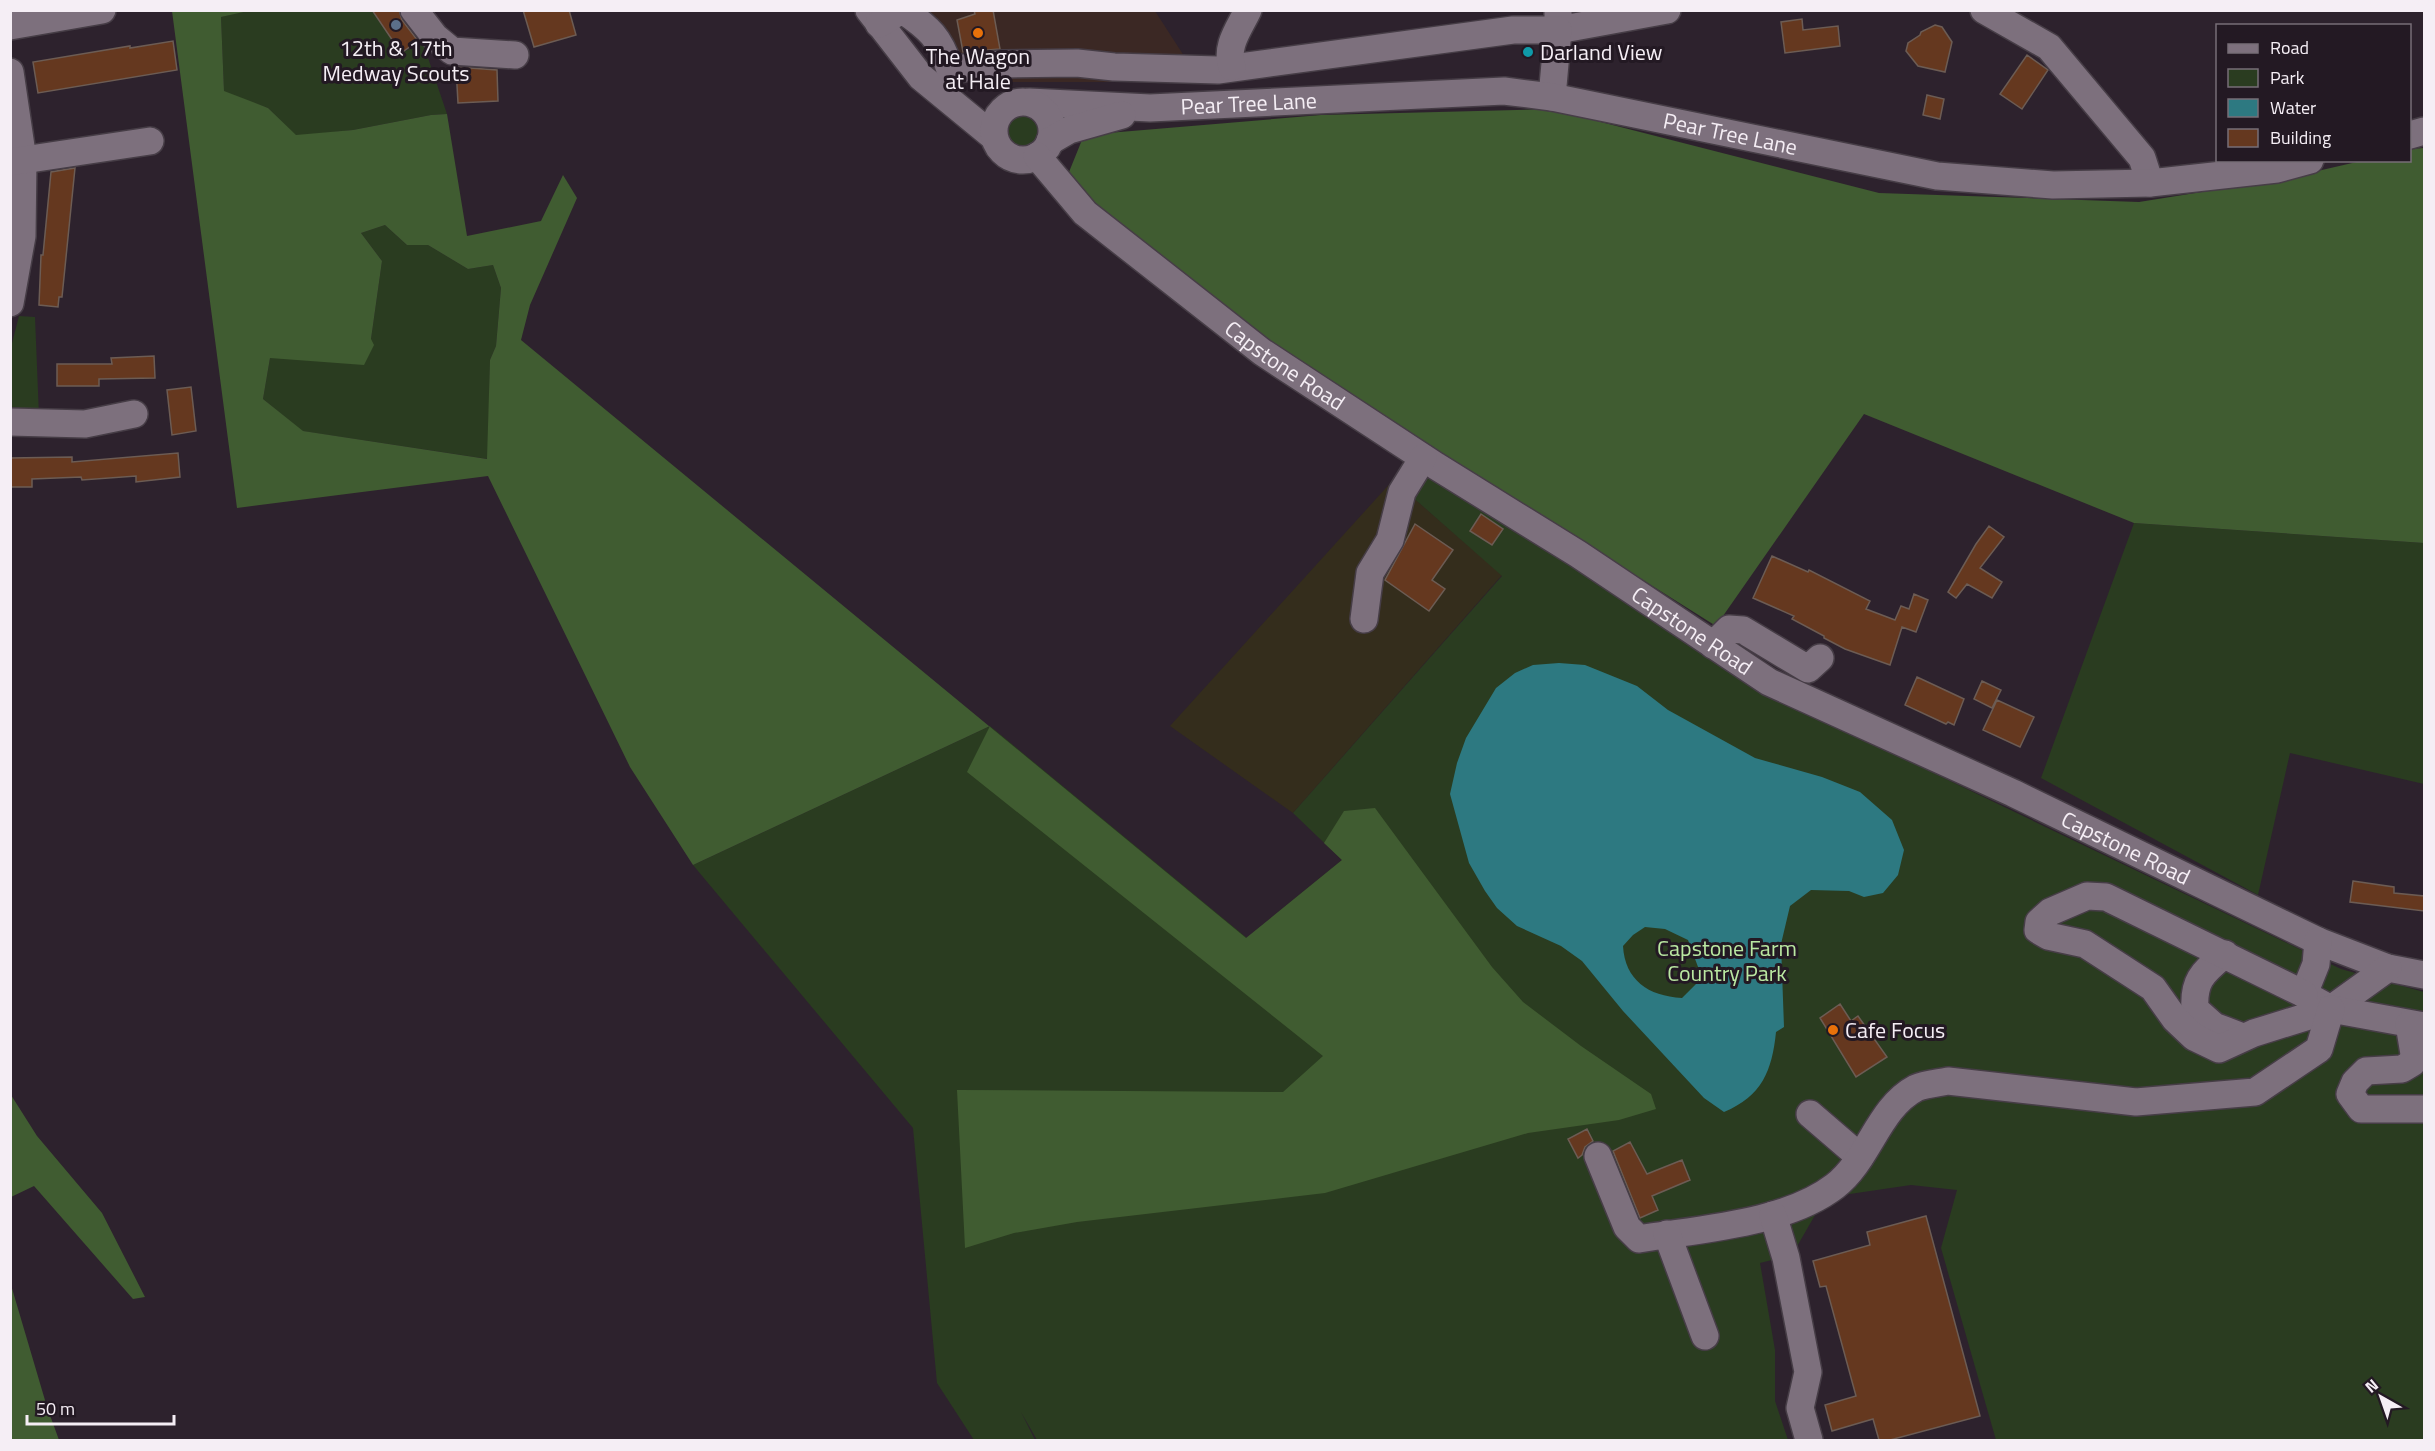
<svg xmlns="http://www.w3.org/2000/svg" width="2435" height="1451" font-family="'Titillium Web',sans-serif">
<style>
.commercial{fill:#3b2824}
.industrial{fill:#342d1c}
.green{fill:#2a3c20;fill-rule:evenodd}
.forest{fill:#405c31;fill-rule:evenodd}
.water{fill:#2d7981;fill-rule:evenodd}
.building{fill:#65381f;stroke:#6c5c54;stroke-width:1.5}
.lines{fill:none;stroke-linecap:round;stroke-linejoin:round}
.minor-casing{stroke:#463d46;stroke-width:30}
.minor{stroke:#7d707d;stroke-width:27}
.service-dot{fill:#5c6f8a;stroke:#231923;stroke-width:2}
.food-dot{fill:#e8710a;stroke:#231923;stroke-width:2}
.culture-dot{fill:#0f9aa8;stroke:#231923;stroke-width:2}
.labels{text-anchor:middle;dominant-baseline:central;stroke-width:6;stroke-linejoin:round;paint-order:stroke}
.poi-label{font-size:22px;fill:#f5eef5;stroke:#231923}
.street-label{font-size:22px;fill:#f5eef5;stroke:#231923}
.park-label{font-size:22px;fill:#bae8a2;stroke:#231923}
</style>
<rect width="100%" height="100%" fill="#2d222d"/>
<path class="commercial" d="M 894,11 L 1155,11 L 1186,59 L 1172,82 L 963,82 Z"/>
<path class="industrial" d="M 1414,457 L 1409,494 L 1502,575 L 1293,813 L 1170,726 Z"/>
<path class="green" d="M 248,10 L 372,11 L 401,53 L 423,43 L 447,114 L 431,115 L 353,130 L 296,136 L 268,108 L 224,92 L 221,17 Z
M1004 133a17 17 0 1 1 34 0a17 17 0 1 1-34 0Z
M 385,225 L 407,245 L 428,245 L 468,269 L 493,265 L 501,288 L 496,346 L 490,360 L 488,459 L 302,431 L 263,399 L 270,358 L 371,339 L 382,261 L 361,233 Z
M 19,316 L 35,317 L 39,416 L 11,411 L 11,347 Z
M 1427,465 L 1765,692 L 2341,969 L 2424,992 L 2424,1440 L 1996,1440 L 1941,1248 L 1957,1190 L 1911,1185 L 1836,1196 L 1822,1203 L 1792,1255 L 1760,1263 L 1775,1350 L 1775,1401 L 1788,1440 L 1037,1440 L 1021,1412 L 1035,1440 L 974,1440 L 937,1383 L 913,1128 L 693,865 L 990,726 L 1247,938 L 1342,860 L 1293,813 L 1502,576 L 1409,494 ZM 1481,514 L 1503,529 L 1492,545 L 1470,531 Z
M 2134,523 L 2424,543 L 2424,784 L 2290,753 L 2258,895 L 2041,778 Z"/>
<path class="forest" d="M 172,11 L 248,11 L 221,17 L 224,91 L 268,108 L 296,135 L 353,130 L 431,115 L 447,114 L 467,236 L 541,221 L 563,175 L 577,198 L 530,305 L 521,340 L 1246,938 L 1342,860 L 1324,843 L 1344,811 L 1375,808 L 1492,967 L 1523,1002 L 1581,1046 L 1651,1094 L 1656,1109 L 1619,1120 L 1528,1133 L 1325,1193 L 1077,1222 L 1014,1233 L 965,1248 L 957,1090 L 1283,1092 L 1323,1056 L 967,772 L 990,726 L 693,865 L 630,767 L 488,476 L 237,508 ZM 385,225 L 407,245 L 428,245 L 468,269 L 493,265 L 501,288 L 496,346 L 490,360 L 487,459 L 303,431 L 263,399 L 270,358 L 364,365 L 374,345 L 371,339 L 382,261 L 361,233 Z
M 1550,109 L 1879,193 L 2139,202 L 2283,179 L 2361,161 L 2410,160 L 2410,149 L 2424,148 L 2424,543 L 2134,523 L 1864,414 L 1716,626 L 1312,372 L 1103,219 L 1069,172 L 1084,135 L 1321,115 Z
M 11,1095 L 37,1136 L 102,1213 L 145,1297 L 133,1299 L 34,1186 L 11,1197 Z
M 11,1285 L 47,1407 L 59,1440 L 11,1440 Z"/>
<path class="water" d="M 1559,663 L 1585,665 L 1637,686 L 1668,710 L 1755,758 L 1822,777 L 1860,792 L 1892,820 L 1904,850 L 1898,875 L 1883,893 L 1864,897 L 1849,891 L 1811,890 L 1790,906 L 1781,944 L 1784,1027 L 1776,1032 C 1772,1071 1762,1096 1724,1112 L 1704,1098 L 1623,1011 L 1582,961 L 1561,946 L 1517,926 L 1497,908 L 1485,891 L 1469,863 L 1450,794 L 1457,763 L 1466,738 L 1496,688 L 1515,673 L 1533,665 ZM 1645,927 L 1665,929 L 1688,940 L 1701,975 L 1696,984 L 1682,998 C 1648,996 1625,980 1623,946 L 1633,935 Z"/>
<path class="building" d="M 372,10 L 399,10 L 402,20 L 418,41 L 401,53 Z
M 523,10 L 569,10 L 576,35 L 534,47 Z
M 974,10 L 993,10 L 1000,49 L 963,52 L 957,20 L 975,14 Z
M 1802,19 L 1803,30 L 1838,26 L 1840,46 L 1785,53 L 1781,22 Z
M 1935,25 L 1942,27 L 1952,42 L 1945,72 L 1918,66 L 1906,51 L 1908,43 L 1920,35 L 1921,32 Z
M 173,41 L 177,70 L 38,93 L 33,62 L 130,46 L 130,48 Z
M 2027,55 L 2048,70 L 2022,109 L 2000,94 Z
M 456,67 L 497,70 L 498,101 L 458,103 Z
M 1927,95 L 1944,99 L 1940,119 L 1923,115 Z
M 75,168 L 62,297 L 59,297 L 58,307 L 39,305 L 41,255 L 43,255 L 51,172 Z
M 154,356 L 155,378 L 99,379 L 99,386 L 57,386 L 57,364 L 112,364 L 111,358 Z
M 191,387 L 196,431 L 172,435 L 167,390 Z
M 178,453 L 180,477 L 136,482 L 136,476 L 82,480 L 81,477 L 32,479 L 32,487 L 10,487 L 10,458 L 72,457 L 72,462 Z
M 1481,514 L 1503,529 L 1492,545 L 1470,531 Z
M 1415,524 L 1453,550 L 1432,580 L 1445,589 L 1429,611 L 1385,580 Z
M 1989,526 L 2004,537 L 1980,568 L 2002,582 L 1992,598 L 1967,584 L 1956,598 L 1948,592 L 1976,544 Z
M 1772,556 L 1808,572 L 1809,570 L 1870,601 L 1866,609 L 1895,620 L 1901,606 L 1909,609 L 1914,594 L 1928,600 L 1916,632 L 1902,627 L 1890,665 L 1845,649 L 1824,638 L 1824,636 L 1792,619 L 1794,616 L 1753,598 Z
M 1917,677 L 1964,699 L 1954,725 L 1948,722 L 1946,724 L 1905,705 Z
M 1982,681 L 2001,690 L 1992,708 L 1974,699 Z
M 1997,700 L 2034,717 L 2020,747 L 1983,730 Z
M 2353,881 L 2394,887 L 2394,893 L 2424,896 L 2424,911 L 2350,902 Z
M 1840,1004 L 1851,1021 L 1858,1016 L 1887,1057 L 1856,1077 L 1820,1018 Z
M 1587,1129 L 1593,1141 L 1585,1147 L 1582,1155 L 1578,1158 L 1568,1139 Z
M 1630,1142 L 1647,1174 L 1682,1160 L 1690,1180 L 1652,1196 L 1658,1210 L 1640,1218 L 1613,1151 Z
M 1926,1216 L 1980,1416 L 1890,1440 L 1879,1440 L 1873,1419 L 1832,1431 L 1825,1405 L 1856,1396 L 1826,1286 L 1820,1287 L 1813,1261 L 1870,1245 L 1867,1232 Z"/>
<g class="lines">
<defs>
<g id="minor">
<path d="M 414,10 L 435,37 L 452,51 L 515,55"/>
<path d="M 869,10 L 921,77 L 994,137"/>
<path d="M 1558,10 L 1558,30 L 1667,10"/>
<path d="M 1984,10 L 2049,47 L 2142,158 L 2150,183"/>
<path d="M 879,24 L 898,12 L 904,11 C 929,28 940,38 949,67 L 955,69 L 1003,64 L 1077,63 L 1114,67 L 1218,70 L 1513,30 L 1558,30 L 1552,97"/>
<path d="M 10,26 L 102,10"/>
<path d="M 1232,67 C 1225,46 1239,29 1248,10"/>
<path d="M 10,72 L 23,160 L 22,236 L 10,303"/>
<path id="s1" d="M 1029,102 L 1150,108 L 1504,91 L 1552,97 L 1937,176 L 2053,185 L 2150,183 L 2277,169 L 2310,160"/>
<circle cx="1023" cy="131" r="29"/>
<path d="M 2410,135 L 2424,131"/>
<path d="M 1050,141 L 1069,130 L 1122,115"/>
<path id="s2" d="M 1037,156 L 1085,213 L 1262,352 L 1436,466 L 1578,554 L 1769,682 L 2013,793 L 2318,941 L 2388,968 L 2424,975"/>
<path d="M 10,162 L 150,141"/>
<path d="M 10,422 L 85,424 L 134,414"/>
<path d="M 1364,619 L 1370,573 L 1390,540 L 1402,492 L 1423,458"/>
<path d="M 1713,645 L 1729,629 L 1743,630 L 1808,669 L 1820,658"/>
<path d="M 2318,941 L 2316,964 L 2304,994 L 2331,1009 L 2388,968"/>
<path d="M 2225,954 C 2204,972 2193,979 2195,1009 L 2214,1026 L 2243,1037"/>
<path d="M 2304,994 L 2106,897 L 2087,896 L 2050,912 L 2039,922 L 2038,930 L 2048,936 L 2085,944 L 2153,988 L 2175,1019 L 2194,1037 L 2219,1049 L 2254,1033 L 2331,1009 L 2424,1026"/>
<path d="M 2409,1024 L 2414,1054 L 2412,1063 L 2402,1069 L 2366,1071 L 2355,1082 L 2350,1094 L 2361,1109 L 2424,1109"/>
<path d="M 1810,1114 L 1860,1157"/>
<path d="M 1598,1156 L 1627,1227 L 1639,1239 C 1699,1229 1786,1224 1835,1186 C 1869,1160 1878,1108 1916,1088 C 1925,1084 1938,1083 1948,1081 L 2136,1102 L 2255,1092 L 2319,1049 L 2331,1009"/>
<path d="M 1773,1215 L 1786,1258 L 1808,1372 L 1800,1408 L 1809,1440"/>
<path d="M 1667,1234 L 1705,1336"/>
</g>
</defs>
<use href="#minor" class="minor-casing"/>
<use href="#minor" class="minor"/>
</g>
<circle class="service-dot" cx="396" cy="25" r="6"/>
<g class="food-dot">
<circle cx="978" cy="33" r="6"/>
<circle cx="1833" cy="1030" r="6"/>
</g>
<circle class="culture-dot" cx="1528" cy="52" r="6"/>
<g class="labels">
<g class="poi-label">
<text x="396" y="48">12th &amp; 17th<tspan x="396" dy="25">Medway Scouts</tspan></text>
<text x="1540" y="52" text-anchor="start">Darland View</text>
<text x="978" y="56">The Wagon<tspan x="978" dy="25">at Hale</tspan></text>
<text x="1845" y="1030" text-anchor="start">Cafe Focus</text>
</g>
<g class="street-label">
<text stroke="none"><textPath href="#s1" startOffset="220">Pear Tree Lane</textPath></text>
<text stroke="none"><textPath href="#s1" startOffset="706">Pear Tree Lane</textPath></text>
<text stroke="none"><textPath href="#s2" startOffset="326">Capstone Road</textPath></text>
<text stroke="none"><textPath href="#s2" startOffset="812">Capstone Road</textPath></text>
<text stroke="none"><textPath href="#s2" startOffset="1298">Capstone Road</textPath></text>
</g>
<g class="park-label">
<text x="1727" y="948">Capstone Farm<tspan x="1727" dy="25">Country Park</tspan></text>
</g>
</g>
<rect width="2435" height="1451" fill="none" stroke="#f5eef5" stroke-width="24"/>
<rect x="2216" y="24" width="195" height="138" fill="#231923" stroke="#776e77" stroke-width="1.5"/>
<rect x="2228" y="44" width="30" height="9" fill="#7d707d" stroke="#776e77" stroke-width="1.5"/>
<text x="2270" y="54" font-size="18" fill="#f5eef5">Road</text>
<rect x="2228" y="69" width="30" height="18" fill="#2a3c20" stroke="#776e77" stroke-width="1.5"/>
<text x="2270" y="84" font-size="18" fill="#f5eef5">Park</text>
<rect x="2228" y="99" width="30" height="18" fill="#2d7981" stroke="#776e77" stroke-width="1.5"/>
<text x="2270" y="114" font-size="18" fill="#f5eef5">Water</text>
<rect x="2228" y="129" width="30" height="18" fill="#65381f" stroke="#776e77" stroke-width="1.5"/>
<text x="2270" y="144" font-size="18" fill="#f5eef5">Building</text>
<g transform="translate(2381 1397) rotate(320)" stroke="#231923" stroke-width="4.5" paint-order="stroke">
<path d="M0-4.5L10 22L0 15L-10 22Z" fill="#f5eef5"/>
<text y="-9" font-size="16" font-weight="bold" text-anchor="middle" fill="#f5eef5">N</text>
</g>
<path d="M27 1415v9h147v-9" fill="none" stroke="#f5eef5" stroke-width="3"/>
<text x="36" y="1415" font-size="18" fill="#f5eef5" stroke="#231923" stroke-width="4.5" paint-order="stroke">50 m</text>
</svg>
